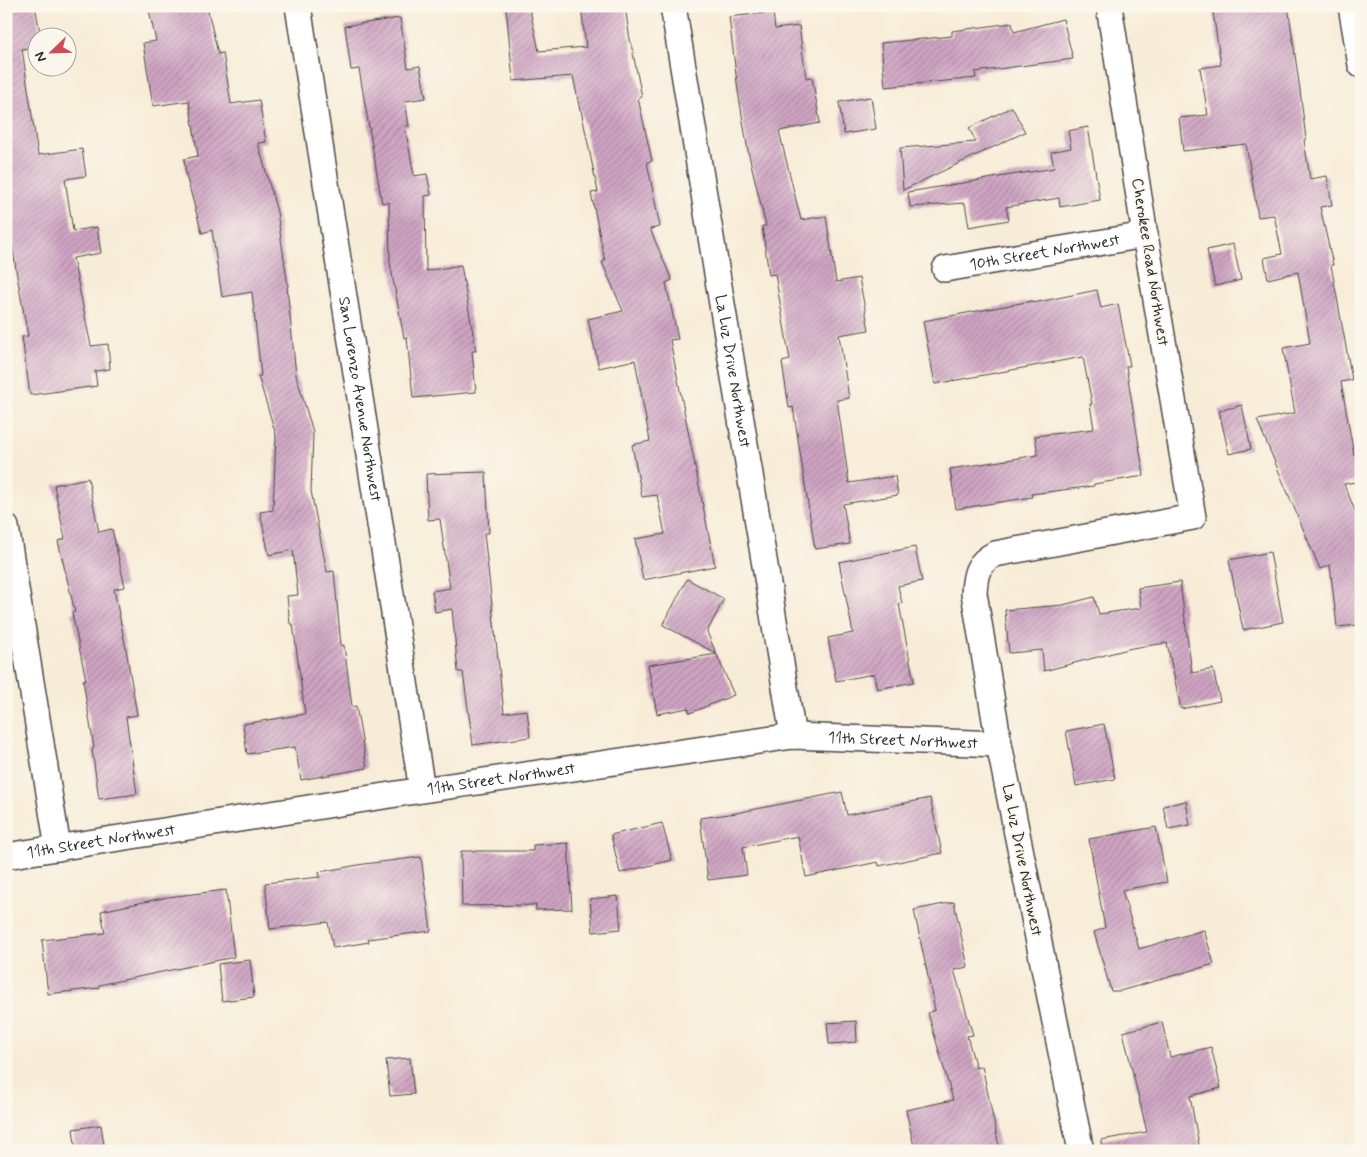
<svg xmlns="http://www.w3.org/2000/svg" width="1367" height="1157" font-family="Mynerve,sans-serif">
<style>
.building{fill:url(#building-hatch)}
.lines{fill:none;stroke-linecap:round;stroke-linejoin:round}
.minor-casing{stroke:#4a4845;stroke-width:28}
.minor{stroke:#fff;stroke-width:25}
.labels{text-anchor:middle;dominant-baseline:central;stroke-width:4;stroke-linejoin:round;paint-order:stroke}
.street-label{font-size:16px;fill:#2b2b2b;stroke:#fbf7ec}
</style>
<defs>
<pattern id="building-hatch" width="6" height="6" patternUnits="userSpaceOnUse" patternTransform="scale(1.25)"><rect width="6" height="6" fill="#cfa4c3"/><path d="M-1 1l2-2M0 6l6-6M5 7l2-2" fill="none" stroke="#a8869f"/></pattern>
</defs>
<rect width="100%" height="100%" fill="#fbf7ec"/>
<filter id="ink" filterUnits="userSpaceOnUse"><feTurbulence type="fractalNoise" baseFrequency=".02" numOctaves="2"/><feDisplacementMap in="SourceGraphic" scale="10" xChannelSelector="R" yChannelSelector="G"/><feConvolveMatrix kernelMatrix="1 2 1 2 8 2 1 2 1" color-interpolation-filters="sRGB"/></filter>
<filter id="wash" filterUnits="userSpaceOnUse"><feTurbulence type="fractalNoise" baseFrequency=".0096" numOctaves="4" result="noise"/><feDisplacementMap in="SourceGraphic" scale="20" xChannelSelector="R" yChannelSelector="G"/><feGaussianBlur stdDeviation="1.12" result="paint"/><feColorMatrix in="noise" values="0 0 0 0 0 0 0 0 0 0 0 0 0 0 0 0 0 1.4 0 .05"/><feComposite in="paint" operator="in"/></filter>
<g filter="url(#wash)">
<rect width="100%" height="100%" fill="#f7ecd7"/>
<g id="blocks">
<path class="building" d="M 6,6 L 35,6 L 41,38 L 38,38 L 38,46 L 22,49 L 38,155 L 82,149 L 86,176 L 65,179 L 73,231 L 97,227 L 101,253 L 73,258 L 91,346 L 108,344 L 110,369 L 95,371 L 97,386 L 30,395 L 22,337 L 28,336 L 17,276 L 6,205 Z
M 148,6 L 207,6 L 218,54 L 223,53 L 231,104 L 259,100 L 266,142 L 258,143 L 277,212 L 288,286 L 287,287 L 296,375 L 313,432 L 311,491 L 327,572 L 334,571 L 341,646 L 344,645 L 352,707 L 356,706 L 367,768 L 301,780 L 295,747 L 247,754 L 243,724 L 305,714 L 293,624 L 290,624 L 287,596 L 298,595 L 293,550 L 269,555 L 260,512 L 273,510 L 276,435 L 258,376 L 261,376 L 252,292 L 222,297 L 212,230 L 202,233 L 186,175 L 184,159 L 198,156 L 189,101 L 153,106 L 143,43 L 156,41 Z
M 506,6 L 529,6 L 539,51 L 586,47 L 581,6 L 625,6 L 629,34 L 642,97 L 638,98 L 652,161 L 647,162 L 660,227 L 650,229 L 672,280 L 666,283 L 678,339 L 670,340 L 715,566 L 643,580 L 635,539 L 665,534 L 657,495 L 642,497 L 632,445 L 650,441 L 635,360 L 599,368 L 588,319 L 623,311 L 602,262 L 605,261 L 591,193 L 598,192 L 581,110 L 580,110 L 573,76 L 513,81 Z
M 1212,6 L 1288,6 L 1300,90 L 1306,139 L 1304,140 L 1310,179 L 1327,176 L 1332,205 L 1320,207 L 1333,265 L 1331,265 L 1352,380 L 1341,382 L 1354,455 L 1361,454 L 1361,481 L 1344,484 L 1361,525 L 1361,625 L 1337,627 L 1330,565 L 1320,569 L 1257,420 L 1295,413 L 1283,348 L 1310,343 L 1298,272 L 1268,279 L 1264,258 L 1282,254 L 1274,215 L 1258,217 L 1246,144 L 1183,151 L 1179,118 L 1208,115 L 1200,68 L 1221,65 Z
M 773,12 L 775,29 L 799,26 L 806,78 L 812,77 L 820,123 L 779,131 L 801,220 L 826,216 L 836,282 L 859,278 L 869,330 L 839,335 L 849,398 L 837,400 L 849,483 L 895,476 L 898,495 L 843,504 L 850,544 L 815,549 L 793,407 L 789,408 L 782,362 L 790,360 L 775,274 L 769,275 L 762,226 L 766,226 L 748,151 L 738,91 L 729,17 Z
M 400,18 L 408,68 L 420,66 L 426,98 L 405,101 L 409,126 L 405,126 L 414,176 L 427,174 L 431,195 L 425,196 L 426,271 L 461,265 L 476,351 L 472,351 L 476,392 L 413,398 L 407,337 L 404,338 L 390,263 L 389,202 L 382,203 L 359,69 L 351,70 L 345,26 Z
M 1063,19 L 1073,59 L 975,72 L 976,78 L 885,87 L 881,43 L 952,36 L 952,31 L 1012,23 L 1014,32 Z
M 871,97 L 876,129 L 844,134 L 839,102 Z
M 1012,107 L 1025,132 L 903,190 L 900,148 L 976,142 L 969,128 Z
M 1088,127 L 1100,200 L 1060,207 L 1059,198 L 1006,207 L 1009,220 L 969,227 L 965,203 L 910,207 L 908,192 L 1054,168 L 1051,152 L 1071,148 L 1068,131 Z
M 1233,244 L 1241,280 L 1215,286 L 1207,250 Z
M 1097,290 L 1101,308 L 1118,304 L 1130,366 L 1126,366 L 1144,476 L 1094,484 L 1094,486 L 1031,494 L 1032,497 L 956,509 L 950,469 L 1038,455 L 1035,436 L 1094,429 L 1090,404 L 1092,404 L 1083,357 L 935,384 L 923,321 L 1032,301 L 1033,303 Z
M 1242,405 L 1251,449 L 1229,454 L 1219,411 Z
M 486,472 L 489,533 L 484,533 L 504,713 L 527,710 L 530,737 L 473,745 L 463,672 L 458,672 L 452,609 L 435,612 L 432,591 L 450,588 L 440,519 L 428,520 L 426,474 Z
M 88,478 L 99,532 L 112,529 L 125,587 L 114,589 L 126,649 L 137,715 L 126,717 L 137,794 L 99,799 L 92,749 L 94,748 L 83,680 L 86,680 L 72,613 L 75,612 L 58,541 L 65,539 L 54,485 Z
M 915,547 L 922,581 L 898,586 L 902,603 L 899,604 L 914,682 L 877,689 L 874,674 L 836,681 L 828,638 L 853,633 L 839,562 Z
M 1270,552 L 1283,622 L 1243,630 L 1229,560 Z
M 687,579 L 724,599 L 707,632 L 734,695 L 690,713 L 688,708 L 657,714 L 648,665 L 717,654 L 663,625 Z
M 1180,582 L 1192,673 L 1213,669 L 1220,701 L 1181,709 L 1167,643 L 1132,648 L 1044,671 L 1042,650 L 1009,653 L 1005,610 L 1063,605 L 1094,597 L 1099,614 L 1141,608 L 1138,588 Z
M 1104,724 L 1115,779 L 1076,786 L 1066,731 Z
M 842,792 L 847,815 L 930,798 L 942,853 L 879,866 L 878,862 L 806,877 L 798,836 L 743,847 L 747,875 L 708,880 L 700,818 L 736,813 Z
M 1186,801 L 1190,825 L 1168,829 L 1163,806 Z
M 662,823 L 672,860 L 620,873 L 611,835 Z
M 1156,827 L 1167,882 L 1122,890 L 1139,949 L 1204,930 L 1214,964 L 1120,991 L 1111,991 L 1094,932 L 1105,928 L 1089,839 Z
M 568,843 L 572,909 L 536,910 L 536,905 L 462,906 L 461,851 L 533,851 L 533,845 Z
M 421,857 L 431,931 L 368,939 L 369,942 L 333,948 L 328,922 L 270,929 L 265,883 L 320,877 L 319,872 L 364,864 Z
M 226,890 L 234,957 L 99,985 L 99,988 L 48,994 L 42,940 L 105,933 L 101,911 L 168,897 Z
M 618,896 L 621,929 L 593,932 L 590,899 Z
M 954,902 L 968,967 L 954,970 L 973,1035 L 967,1036 L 976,1068 L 982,1066 L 1000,1151 L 915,1151 L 906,1110 L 953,1100 L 928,1013 L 935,1010 L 914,910 Z
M 250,960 L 254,997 L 222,1001 L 218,964 Z
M 856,1021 L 857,1042 L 829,1044 L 827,1023 Z
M 1162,1022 L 1170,1057 L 1211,1047 L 1221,1088 L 1190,1096 L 1200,1151 L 1102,1151 L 1101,1140 L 1147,1132 L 1123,1032 Z
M 410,1058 L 414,1094 L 390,1096 L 386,1060 Z
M 101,1125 L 105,1151 L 76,1151 L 73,1129 Z"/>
</g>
</g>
<g filter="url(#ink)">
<use href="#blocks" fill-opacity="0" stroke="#4a4845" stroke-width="1"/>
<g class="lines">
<defs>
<g id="minor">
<path id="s1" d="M 298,6 L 422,790"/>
<path id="s2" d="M 673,6 L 793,736"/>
<path d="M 1351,6 L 1361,65"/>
<path id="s3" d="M 945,269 L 1145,235"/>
<path d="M 6,527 L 58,848"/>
<path id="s4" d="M 6,856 L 422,790 L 793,736 L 999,744"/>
<path d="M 1081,1151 L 999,744 L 974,593 C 975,574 977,563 995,554 L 1193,517 L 1145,235 L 1109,6"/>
</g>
</defs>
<use href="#minor" class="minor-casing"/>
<use href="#minor" class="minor"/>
</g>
</g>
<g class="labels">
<g class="street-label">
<text stroke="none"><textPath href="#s3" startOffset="101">10th Street Northwest</textPath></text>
<text transform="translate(1150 262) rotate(81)">Cherokee Road Northwest</text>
<text stroke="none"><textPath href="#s2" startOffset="370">La Luz Drive Northwest</textPath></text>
<text stroke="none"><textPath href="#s1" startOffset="398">San Lorenzo Avenue Northwest</textPath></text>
<text stroke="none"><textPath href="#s4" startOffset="906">11th Street Northwest</textPath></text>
<text stroke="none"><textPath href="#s4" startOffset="501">11th Street Northwest</textPath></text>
<text stroke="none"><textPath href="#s4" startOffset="96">11th Street Northwest</textPath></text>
<text transform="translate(1022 860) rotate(79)">La Luz Drive Northwest</text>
</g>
</g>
<rect width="1367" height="1157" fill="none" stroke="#fbf7ec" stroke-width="25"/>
<g transform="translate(52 52) rotate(247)"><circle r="24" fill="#fbf7ec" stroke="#a8a59f"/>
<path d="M0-4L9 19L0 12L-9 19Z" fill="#d1495b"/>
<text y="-8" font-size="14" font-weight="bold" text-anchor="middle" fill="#2b2b2b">N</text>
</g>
</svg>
